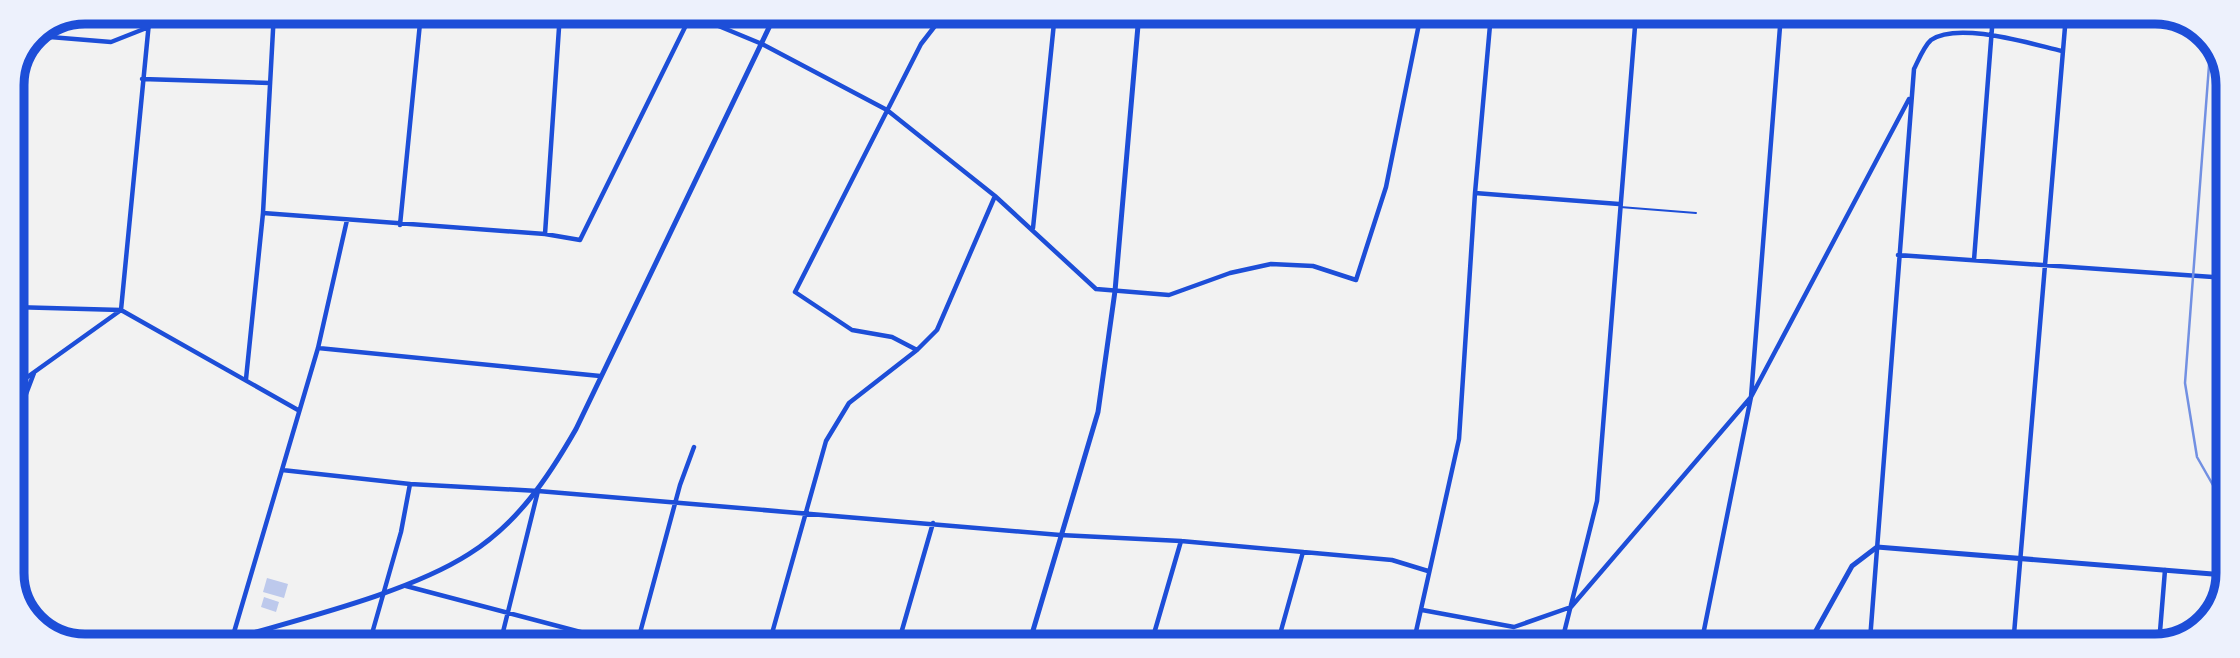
<svg xmlns="http://www.w3.org/2000/svg" width="2240" height="658" font-family="Manrope,sans-serif">
<style>
.building{fill:#bdc9ec}
.lines{fill:none;stroke-linecap:round;stroke-linejoin:round}
.service{stroke:#1d4ed8;stroke-width:2}
.minor{stroke:#1d4ed8;stroke-width:4.5}
.tertiary{stroke:#1d4ed8;stroke-width:5}
.rail{stroke:#7290e2;stroke-width:2.5}
.rim{fill:none;stroke:#1d4ed8;stroke-width:9}
</style>
<rect width="100%" height="100%" fill="#f2f2f2"/>
<path class="building" d="M 267,578 L 288,584 L 284,598 L 263,592 Z
M 264,597 L 279,602 L 276,612 L 261,607 Z"/>
<g class="lines">
<path class="service" d="M 1620,207 L 1696,213"/>
<path class="minor" d="M 577,13 L 620,20 L 692,15 L 762,44 L 887,110 L 995,196 L 1096,289 L 1169,295 L 1230,273 L 1271,264 L 1313,266 L 1356,280 L 1386,187 L 1421,14
M 29,46 L 50,37 L 111,42 L 149,27
M 142,79 L 270,83
M 1475,193 L 1619,204
M 263,213 L 545,234 L 580,240 L 691,15
M 400,225 L 421,13
M 1033,228 L 1055,13
M 545,234 L 560,13
M 1898,255 L 2227,278
M 1974,260 L 1993,15
M 12,307 L 121,310 L 298,410
M 318,348 L 600,376
M 917,350 L 892,337 L 852,330 L 795,292 L 921,44 L 945,13
M 246,379 L 263,213 L 274,12
M 12,388 L 121,310 L 150,12
M 12,431 L 34,373
M 282,470 L 410,484 L 538,491 L 1060,535 L 1181,541 L 1392,560 L 1428,571
M 406,586 L 626,644
M 1422,610 L 1514,627 L 1571,607 L 1751,397 L 1909,99
M 232,639 L 318,348 L 347,220
M 1870,640 L 1914,69 C 1918,61 1924,46 1931,40 C 1958,21 2031,44 2062,51
M 369,644 L 401,532 L 410,484
M 500,644 L 538,491
M 637,644 L 680,485 L 694,447
M 769,644 L 826,441 L 849,403 L 917,350 L 937,330 L 995,196
M 898,644 L 933,523
M 1151,644 L 1181,541
M 2159,644 L 2165,570
M 1277,645 L 1303,552
M 1413,645 L 1459,439 L 1475,193 L 1491,14
M 1561,645 L 1597,501 L 1636,14
M 1701,645 L 1751,397 L 1781,14
M 2013,646 L 2066,15"/>
<path class="tertiary" d="M 231,643 L 232,639 C 303,618 408,593 469,554 C 517,524 548,478 576,429 L 776,13
M 1029,644 L 1098,412 L 1115,291 L 1139,14
M 1808,645 L 1852,566 L 1877,547 L 2225,575"/>
<path class="rail" d="M 2211,39 L 2185,383 L 2197,457 L 2226,508
M 2215,108 L 2225,75"/>
</g>
<path d="M0 0H2240V658H0ZM85 24H2155A61 61 0 0 1 2216 85V573A61 61 0 0 1 2155 634H85A61 61 0 0 1 24 573V85A61 61 0 0 1 85 24Z" fill="#edf1fc" fill-rule="evenodd"/>
<path class="rim" d="M85 24H2155A61 61 0 0 1 2216 85V573A61 61 0 0 1 2155 634H85A61 61 0 0 1 24 573V85A61 61 0 0 1 85 24Z"/>
</svg>
